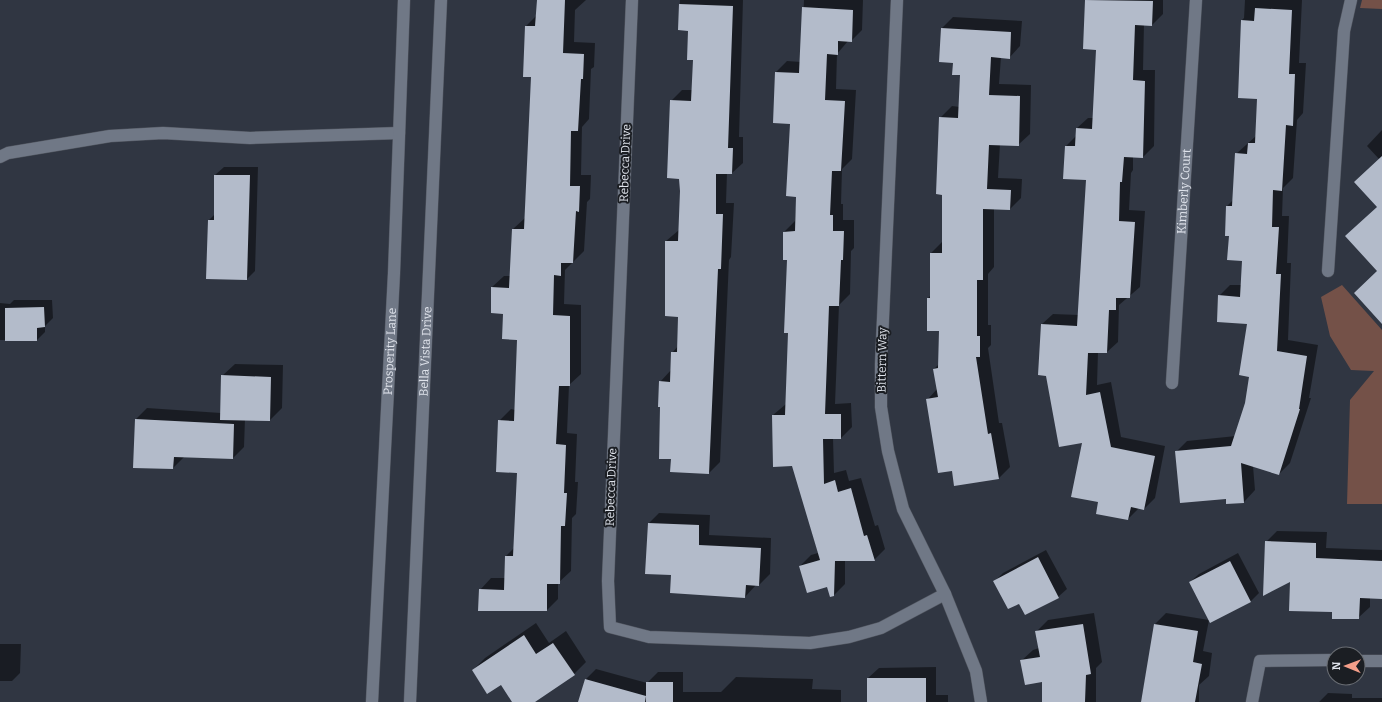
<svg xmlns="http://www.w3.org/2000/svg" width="1382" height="702" font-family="Bitter,serif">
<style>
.green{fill:#745148}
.shadow{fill:#0007}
.building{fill:#b3bbca}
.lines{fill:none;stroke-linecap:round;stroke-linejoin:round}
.minor-casing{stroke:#50555f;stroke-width:13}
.minor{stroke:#707886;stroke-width:12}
.labels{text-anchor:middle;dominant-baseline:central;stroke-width:4;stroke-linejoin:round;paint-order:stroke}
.street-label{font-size:12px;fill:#dfe3eb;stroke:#1b1e23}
</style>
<rect width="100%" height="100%" fill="#303642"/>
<path class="green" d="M 1362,0 L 1382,0 L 1382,9 L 1360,8 Z
M 1342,285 L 1382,330 L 1382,504 L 1347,504 L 1350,400 L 1374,371 L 1351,370 L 1330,336 L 1321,297 Z"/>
<path class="shadow" d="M 538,0 L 586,0 L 575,10 L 574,42 L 595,43 L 594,67 L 591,69 L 589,119 L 582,127 L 581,175 L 591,175 L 590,199 L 587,202 L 584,251 L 565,270 L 564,304 L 581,305 L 581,374 L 569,385 L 567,433 L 577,434 L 575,482 L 578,482 L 576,514 L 572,518 L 571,571 L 558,583 L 558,599 L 547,610 L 480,590 L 491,578 L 505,578 L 506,556 L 514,548 L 518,472 L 499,421 L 511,409 L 515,410 L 518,339 L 492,287 L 504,276 L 511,276 L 513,229 L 525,218 L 532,76 L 526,26 L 537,15 Z
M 680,0 L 743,0 L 739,137 L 743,137 L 743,163 L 732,173 L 727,173 L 726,203 L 734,203 L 731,257 L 729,260 L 720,462 L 709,473 L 672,458 L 661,406 L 660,382 L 671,370 L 672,353 L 678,346 L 679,316 L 666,241 L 679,230 L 681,191 L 671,101 L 682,90 L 693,90 L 694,59 L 689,30 L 679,29 Z
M 804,0 L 863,0 L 862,30 L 851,41 L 848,41 L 837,54 L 836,89 L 856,90 L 852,159 L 842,169 L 841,204 L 843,204 L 843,220 L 854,220 L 854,248 L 851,251 L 850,294 L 839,305 L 835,404 L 851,403 L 852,427 L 841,438 L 833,438 L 834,473 L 846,470 L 849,481 L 861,478 L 875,526 L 878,525 L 885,549 L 874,560 L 845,560 L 845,584 L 834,595 L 828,586 L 800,566 L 811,555 L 818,553 L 793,465 L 773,415 L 786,404 L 789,332 L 788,259 L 784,232 L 795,221 L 797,196 L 791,123 L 776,72 L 787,61 L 801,62 Z
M 1086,0 L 1163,0 L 1163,14 L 1152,25 L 1144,24 L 1143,70 L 1155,70 L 1154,146 L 1143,157 L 1133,157 L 1133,170 L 1131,173 L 1129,210 L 1145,211 L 1140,287 L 1119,305 L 1118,342 L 1107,352 L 1098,352 L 1097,385 L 1111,382 L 1121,437 L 1165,446 L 1155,498 L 1144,509 L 1139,508 L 1128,519 L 1099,501 L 1083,441 L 1042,324 L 1053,314 L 1079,315 L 1087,179 L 1066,146 L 1077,135 L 1077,128 L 1088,118 L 1094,118 L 1097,49 L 1084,48 Z
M 1245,0 L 1302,0 L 1299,63 L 1306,63 L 1303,113 L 1297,120 L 1293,178 L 1283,188 L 1282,216 L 1289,216 L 1287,263 L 1291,263 L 1288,340 L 1318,345 L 1309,398 L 1311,398 L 1290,463 L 1279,474 L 1253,466 L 1255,490 L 1244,502 L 1226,498 L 1176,452 L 1187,441 L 1236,436 L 1246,403 L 1250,376 L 1248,323 L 1219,296 L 1230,285 L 1242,285 L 1243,260 L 1230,235 L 1227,206 L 1233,200 L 1236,154 L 1256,136 L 1258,98 L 1242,20 L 1244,18 Z
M 953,17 L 1022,21 L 1020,46 L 1009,58 L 1001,57 L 999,84 L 1031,85 L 1030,134 L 1018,145 L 1000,144 L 998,178 L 1022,179 L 1021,198 L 1010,209 L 994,208 L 994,267 L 988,274 L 988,325 L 991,325 L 991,345 L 988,348 L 999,423 L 1002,423 L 1010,467 L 999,478 L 928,399 L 937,389 L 934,369 L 939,364 L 940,330 L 928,298 L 931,295 L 931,253 L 942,242 L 943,194 L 940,118 L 952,106 L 960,107 L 961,74 L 954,62 L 942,28 Z
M 1382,130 L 1382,323 L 1378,271 L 1379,159 L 1367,146 Z
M 224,167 L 258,167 L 255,271 L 247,279 L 207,278 L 209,220 L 215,214 L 215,175 Z
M 14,300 L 52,300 L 53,318 L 45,326 L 45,332 L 37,340 L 0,340 L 0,303 L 10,304 Z
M 235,364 L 283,365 L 282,408 L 270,420 L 245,419 L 244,447 L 233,458 L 184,457 L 173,468 L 136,419 L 147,408 L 221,413 L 222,376 Z
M 659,513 L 710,515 L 709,535 L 771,538 L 770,574 L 759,585 L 756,585 L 745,597 L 672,574 L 649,523 Z
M 1277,531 L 1327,532 L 1326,548 L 1382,550 L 1382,598 L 1370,598 L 1370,607 L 1358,618 L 1333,611 L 1291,580 L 1266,542 Z
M 1046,550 L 1067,589 L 1058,597 L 1019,602 L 995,581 L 1003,573 Z
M 1238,553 L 1259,593 L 1251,601 L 1211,621 L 1190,582 L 1199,574 Z
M 1094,613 L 1102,662 L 1096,668 L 1096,702 L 1043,702 L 1043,681 L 1021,661 L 1033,650 L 1039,648 L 1036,632 L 1048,620 Z
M 1166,613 L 1209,620 L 1203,651 L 1212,653 L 1209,676 L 1199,685 L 1199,702 L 1141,702 L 1155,624 Z
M 536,623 L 549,643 L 566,631 L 586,662 L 574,674 L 533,702 L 513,702 L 501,683 L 473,670 L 485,658 Z
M 0,644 L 21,644 L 20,673 L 12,681 L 0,681 Z
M 936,667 L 936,695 L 948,695 L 948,702 L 868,702 L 868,678 L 879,668 Z
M 596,669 L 647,683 L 658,672 L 683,672 L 683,692 L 721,692 L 736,677 L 813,679 L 812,689 L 841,690 L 841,702 L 579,702 L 585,680 Z
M 1328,693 L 1352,694 L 1352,698 L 1382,698 L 1382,702 L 1319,702 Z"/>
<path class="building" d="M 537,0 L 565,0 L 563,53 L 584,54 L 583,79 L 581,79 L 578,131 L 571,131 L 570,186 L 580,186 L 579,212 L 576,211 L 573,263 L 561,263 L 561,276 L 554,275 L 553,315 L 570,316 L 570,386 L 559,386 L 556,444 L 566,445 L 564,493 L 567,493 L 565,526 L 561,526 L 560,584 L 547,584 L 547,611 L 478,611 L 479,589 L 504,590 L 505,556 L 513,556 L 517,473 L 496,472 L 498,420 L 514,421 L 517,340 L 502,339 L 503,314 L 491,313 L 491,287 L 509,288 L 512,229 L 524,229 L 531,77 L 523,77 L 525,26 L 535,26 Z
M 1085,0 L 1153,1 L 1152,26 L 1135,25 L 1133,80 L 1145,81 L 1143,158 L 1124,157 L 1122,182 L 1120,182 L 1119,221 L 1135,222 L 1130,298 L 1116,298 L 1116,310 L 1109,310 L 1107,353 L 1088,353 L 1086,395 L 1100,392 L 1111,447 L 1155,456 L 1144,510 L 1131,507 L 1128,520 L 1096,514 L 1098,502 L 1071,497 L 1082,443 L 1059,447 L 1046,376 L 1038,375 L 1041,324 L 1077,326 L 1086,180 L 1063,179 L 1065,146 L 1075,146 L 1076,128 L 1092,129 L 1096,50 L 1083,49 Z
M 679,4 L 733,6 L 728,148 L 733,148 L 732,174 L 716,174 L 716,214 L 723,214 L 721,269 L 718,269 L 709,474 L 670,472 L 671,459 L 659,459 L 660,407 L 658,407 L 659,381 L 670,382 L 671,352 L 677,352 L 678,317 L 665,316 L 665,241 L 678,241 L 680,191 L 679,179 L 667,178 L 670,100 L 691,101 L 693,60 L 687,60 L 688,31 L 678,30 Z
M 802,7 L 853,10 L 852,42 L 838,41 L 838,55 L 827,54 L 825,100 L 845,101 L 841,171 L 832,171 L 830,215 L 833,215 L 833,231 L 844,231 L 843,260 L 841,260 L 839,306 L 829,306 L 825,414 L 841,414 L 841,439 L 823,439 L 824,484 L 835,480 L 838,492 L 851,488 L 864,536 L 867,535 L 875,561 L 835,561 L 834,596 L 830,597 L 827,587 L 807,593 L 799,566 L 820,560 L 792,466 L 773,467 L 772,415 L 785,415 L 788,333 L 784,333 L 787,260 L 783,260 L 783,232 L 795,231 L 796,197 L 786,196 L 790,124 L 773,123 L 775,72 L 799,73 Z
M 1255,8 L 1292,10 L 1289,74 L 1295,74 L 1293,126 L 1286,125 L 1282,191 L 1273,190 L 1272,227 L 1279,227 L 1276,274 L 1281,274 L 1277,351 L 1307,356 L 1299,409 L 1300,409 L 1279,475 L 1241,463 L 1244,503 L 1226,504 L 1226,499 L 1180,503 L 1175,451 L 1231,446 L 1245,403 L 1249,377 L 1239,375 L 1247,324 L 1217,322 L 1218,295 L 1240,297 L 1242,261 L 1227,260 L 1229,236 L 1225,236 L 1226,206 L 1232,206 L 1235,153 L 1247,154 L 1248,143 L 1255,143 L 1257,99 L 1238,98 L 1241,20 L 1254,21 Z
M 941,28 L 1011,32 L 1010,59 L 991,57 L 989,95 L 1020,96 L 1019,146 L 989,145 L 987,189 L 1011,190 L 1010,210 L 983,209 L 983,280 L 977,280 L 977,336 L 980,336 L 980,357 L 976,357 L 988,434 L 991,433 L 999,479 L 954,486 L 952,471 L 938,473 L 926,399 L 938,397 L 933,369 L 938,368 L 939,331 L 927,331 L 927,298 L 930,298 L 930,253 L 942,253 L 942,195 L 936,194 L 939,117 L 958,118 L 960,75 L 952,75 L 953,63 L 939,62 Z
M 1382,156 L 1382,324 L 1354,293 L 1377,271 L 1345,236 L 1377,207 L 1354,182 Z
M 214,175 L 250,175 L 247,280 L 206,279 L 208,220 L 214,220 Z
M 44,307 L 45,327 L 37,328 L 37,341 L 5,341 L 5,308 Z
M 221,375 L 271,377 L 270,421 L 220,420 Z
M 135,419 L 234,424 L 233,459 L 174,457 L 173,469 L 133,468 Z
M 648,523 L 699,525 L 699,545 L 761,548 L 759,586 L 746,585 L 745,598 L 670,593 L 671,575 L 645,574 Z
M 1265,541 L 1316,543 L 1316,558 L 1382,561 L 1382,599 L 1360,598 L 1359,619 L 1332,619 L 1332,612 L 1289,611 L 1290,582 L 1263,596 Z
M 1038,557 L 1059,598 L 1025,615 L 1019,604 L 1008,609 L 993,581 Z
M 1230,561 L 1251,602 L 1210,623 L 1189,582 Z
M 1083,624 L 1091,674 L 1086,675 L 1085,702 L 1042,702 L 1042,682 L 1025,685 L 1020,660 L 1040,657 L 1035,631 Z
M 1154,624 L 1198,631 L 1193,662 L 1202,664 L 1195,702 L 1141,702 Z
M 524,635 L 536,654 L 553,643 L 575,675 L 535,702 L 512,702 L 501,685 L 487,694 L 472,670 Z
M 867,678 L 926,678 L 926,702 L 867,702 Z
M 585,679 L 646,696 L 645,702 L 578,702 Z
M 646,682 L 673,682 L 673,702 L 646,702 Z"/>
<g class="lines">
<defs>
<g id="minor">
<path d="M 632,0 L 608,581 L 610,627 L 649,637 L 810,643 L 849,637 L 881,628 L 945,594"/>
<path d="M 897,0 L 881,364 L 881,407 L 888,451 L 903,509 L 945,594 L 976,671 L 981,702"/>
<path d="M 0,157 L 8,153 L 110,136 L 163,133 L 250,138 L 399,133"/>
<path d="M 1328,271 L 1344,31 L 1351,0"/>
<path id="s1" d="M 1172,383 L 1196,0"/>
<path d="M 1358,661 L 1382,661"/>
<path id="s2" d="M 372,702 L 394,273 L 404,0"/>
<path id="s3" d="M 410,702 L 441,0"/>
<path d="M 1252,702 L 1260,661 L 1334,660"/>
</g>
</defs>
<use href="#minor" class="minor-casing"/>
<use href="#minor" class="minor"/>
</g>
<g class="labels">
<g class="street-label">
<text transform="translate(625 163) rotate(-88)">Rebecca Drive</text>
<text stroke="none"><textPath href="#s1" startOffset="192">Kimberly Court</textPath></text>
<text stroke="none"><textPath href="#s2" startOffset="351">Prosperity Lane</textPath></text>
<text stroke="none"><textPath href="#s3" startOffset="351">Bella Vista Drive</textPath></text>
<text transform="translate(882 360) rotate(-89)">Bittern Way</text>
<text transform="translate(611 487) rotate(-88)">Rebecca Drive</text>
</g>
</g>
<g transform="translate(1346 666) rotate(271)"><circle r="19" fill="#1b1e23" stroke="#696d73"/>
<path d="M0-3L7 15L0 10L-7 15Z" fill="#f49e89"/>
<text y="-6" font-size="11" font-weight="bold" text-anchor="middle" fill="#dfe3eb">N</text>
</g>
</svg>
